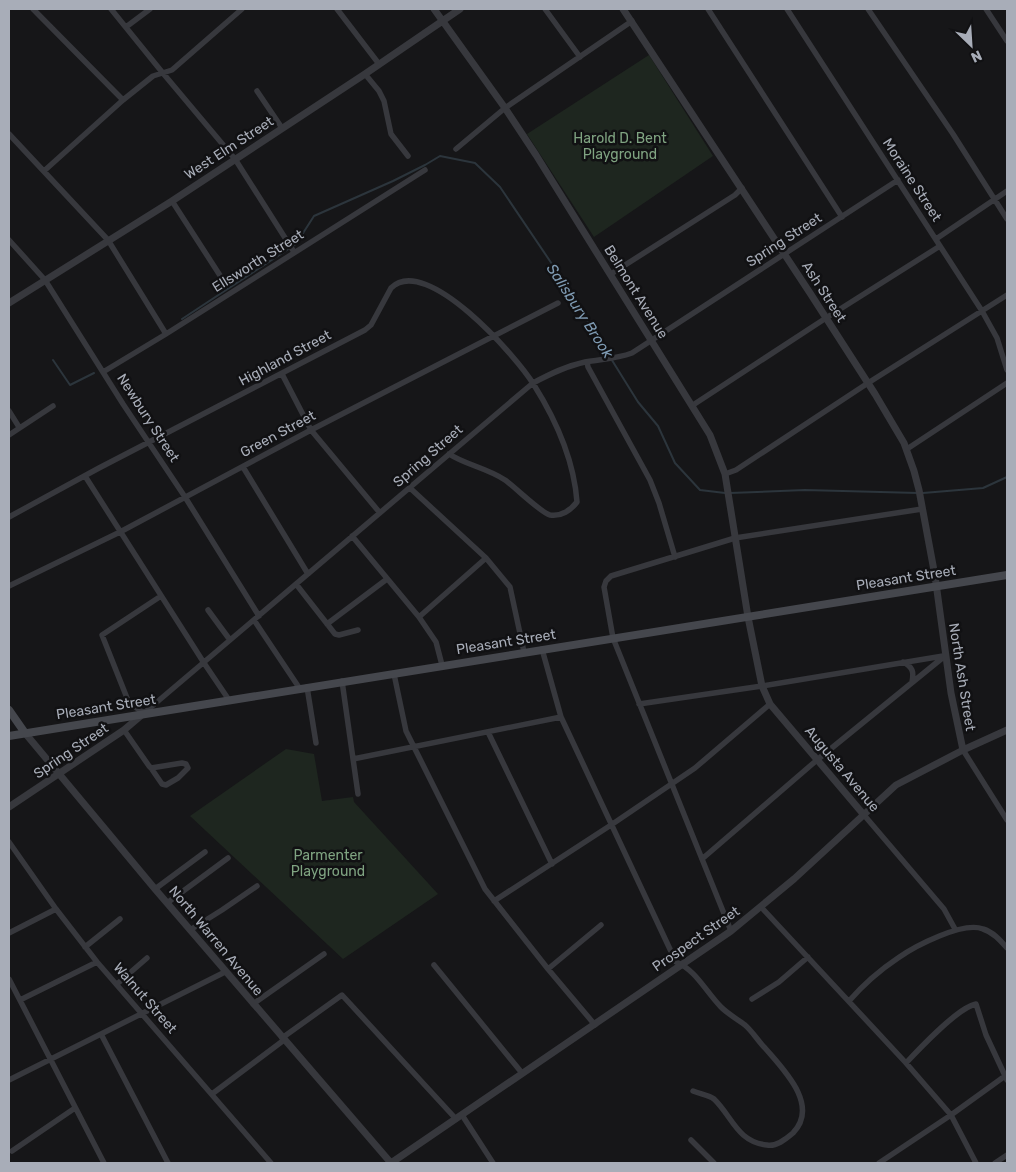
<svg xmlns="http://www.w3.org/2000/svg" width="1016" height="1172" font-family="Rubik,sans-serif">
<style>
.green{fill:#1e261f}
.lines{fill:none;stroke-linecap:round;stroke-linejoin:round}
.stream{stroke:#2c353c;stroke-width:2}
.minor{stroke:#37383d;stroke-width:5.5}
.tertiary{stroke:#37383d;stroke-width:7}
.secondary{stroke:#45474d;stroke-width:8}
.labels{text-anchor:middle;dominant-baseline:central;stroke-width:5;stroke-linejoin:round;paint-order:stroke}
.park-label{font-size:14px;fill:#7fa381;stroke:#111113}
.street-label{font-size:14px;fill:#a8adb8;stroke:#111113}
.water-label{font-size:15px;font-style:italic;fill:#7f9bb3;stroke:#111113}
</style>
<rect width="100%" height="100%" fill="#161618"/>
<path class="green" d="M 649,55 L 713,156 L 594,237 L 527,134 Z
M 286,749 L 314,754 L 322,801 L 353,797 L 354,802 L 438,894 L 343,959 L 190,816 Z"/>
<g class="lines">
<path class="stream" d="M 182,319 L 296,244 L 314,216 L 393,181 L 425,165 L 440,156 L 475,163 L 500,187 L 554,267 L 638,402 L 658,426 L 675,463 L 700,490 L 725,493
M 53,360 L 70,385 L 94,373
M 730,493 L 805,490 L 918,493
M 923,493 L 983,488 L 1007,477"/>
<path class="minor" d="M 33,9 L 123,100
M 111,9 L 162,72 L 235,159 L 294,252
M 337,9 L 379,64
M 545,9 L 580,57
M 708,9 L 842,217
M 787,9 L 982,311 L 997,338 L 1007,370
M 868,9 L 953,134 L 1007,219
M 986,9 L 1007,41
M 126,27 L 150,9
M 365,74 L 379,91 L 384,101 L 391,134 L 408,156
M 257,91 L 282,128
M 9,134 L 108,240 L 166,334
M 456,149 L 505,108 L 632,21
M 44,171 L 123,100 L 153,76 L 172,70 L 242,9
M 172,201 L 221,277
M 936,239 L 1007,191
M 9,240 L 45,280 L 123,404 L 185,497 L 259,616
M 611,274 L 735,195 L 742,188
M 587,362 L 588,367 L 650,480 L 659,503 L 675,557
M 103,372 L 166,334 L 425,170
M 282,374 L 311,430 L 380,513
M 693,405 L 826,318 L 940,246
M 9,411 L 19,427
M 9,435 L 53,406
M 907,449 L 1007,383
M 243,467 L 308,574
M 725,474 L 736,470 L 868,383 L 1007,295
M 85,476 L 204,663 L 229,700
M 410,488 L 486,558 L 510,587 L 524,652
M 9,517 L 99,468 L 365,330 L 371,325 L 391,288 C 426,253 517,357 534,385 C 556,420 574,461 577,502 C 571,510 561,517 550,515 C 541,513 515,487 505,480 C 487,468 466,465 449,454
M 352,536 L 419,617 L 436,642 L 442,665
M 296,584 L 335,634 L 339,635 L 358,630
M 9,586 L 120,532 L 311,430 L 558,303
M 161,596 L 102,635 L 129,703 L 144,713 L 533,383 C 550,374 566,366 585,362 C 601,359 616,359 632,353 L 898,180
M 208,610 L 230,640
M 419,617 L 486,558
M 254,620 L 300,689
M 327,624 L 387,579
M 542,649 L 561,717 L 676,962 C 696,970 706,992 721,1007 C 728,1014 737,1019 745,1025 C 753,1032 758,1041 765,1048 C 783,1069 820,1105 793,1133 C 786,1139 776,1147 767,1145 C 737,1142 732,1116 714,1099 C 709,1095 700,1094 693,1091
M 903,662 C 913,667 914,672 912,682
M 394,674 L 406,731 L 485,889 L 548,969 L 595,1025
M 342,681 L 358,794
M 307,687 L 316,743
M 639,704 L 762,686 L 943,656
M 124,730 L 149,766 L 151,768 L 162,784 L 166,785 L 178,778 L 188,768 L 186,764 L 182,763 L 151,768
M 488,732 L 552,864
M 963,750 L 1007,820
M 353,759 L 561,717
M 864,815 L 944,909 L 955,929
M 9,842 L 56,909 L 97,962 L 271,1163
M 702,859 L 817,760 L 946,655
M 155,889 L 205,852
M 494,901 L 611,825 L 695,768 L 770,704
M 167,903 L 228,858
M 762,908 L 906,1063 L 951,1115 L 976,1163
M 190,930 L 222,910 L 257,886
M 731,931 L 613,638 L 604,587 L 606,581 L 611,576 L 735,538 L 922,509
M 9,933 L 56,909
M 85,947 L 120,919
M 434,965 L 522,1073
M 548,969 L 601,925
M 9,979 L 104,1163
M 117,984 L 147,958
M 752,999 L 779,982 L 808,957
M 20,1000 L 97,962
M 849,1001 C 863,985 880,970 898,958 C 915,946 963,921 983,929 C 993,932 1000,940 1007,948
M 253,1004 L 324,954
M 101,1034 L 168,1163
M 282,1038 L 342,995 L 456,1119
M 906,1063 C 919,1049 959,1007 976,1004 L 986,1035 L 1007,1080
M 9,1080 L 225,972
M 212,1094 L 284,1040
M 462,1115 L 493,1163
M 691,1140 L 714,1163
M 12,1151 L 75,1108
M 879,1163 L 951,1115 L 1005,1076
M 995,1163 L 1007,1155"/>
<path class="tertiary" d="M 434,9 L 505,108 L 536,155 L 710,435 L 725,474 L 748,617 L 762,686 L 770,704 L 864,815
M 623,9 L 810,293 L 875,394 L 904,443 L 914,471 L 919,490 L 935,576 L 951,693 L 963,750
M 9,303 L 172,201 L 365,74 L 460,9
M 25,733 L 155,889 L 391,1163 L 731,931 L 794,879 L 896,785 L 963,750 L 1007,730
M 9,807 L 124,730 L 144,713"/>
<path class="secondary" d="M 9,710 L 25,733
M 9,736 L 1007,575"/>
</g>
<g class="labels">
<g class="park-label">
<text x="620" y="138">Harold D. Bent<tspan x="620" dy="16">Playground</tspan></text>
<text x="328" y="855">Parmenter<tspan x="328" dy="16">Playground</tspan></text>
</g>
<g class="street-label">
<text transform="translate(229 148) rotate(-33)">West Elm Street</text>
<text transform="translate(912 180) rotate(57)">Moraine Street</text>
<text transform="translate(784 240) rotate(-33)">Spring Street</text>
<text transform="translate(258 261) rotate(-32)">Ellsworth Street</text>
<text transform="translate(636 292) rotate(58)">Belmont Avenue</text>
<text transform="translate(824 292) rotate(57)">Ash Street</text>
<text transform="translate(285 358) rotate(-28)">Highland Street</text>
<text transform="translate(148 418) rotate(57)">Newbury Street</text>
<text transform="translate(278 434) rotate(-28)">Green Street</text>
<text transform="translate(428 456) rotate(-41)">Spring Street</text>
<text transform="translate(906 578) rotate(-9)">Pleasant Street</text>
<text transform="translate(506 642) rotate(-9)">Pleasant Street</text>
<text transform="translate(962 677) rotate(81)">North Ash Street</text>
<text transform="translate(106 707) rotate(-9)">Pleasant Street</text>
<text transform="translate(71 751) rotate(-34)">Spring Street</text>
<text transform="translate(842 769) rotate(50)">Augusta Avenue</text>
<text transform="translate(696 939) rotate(-35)">Prospect Street</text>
<text transform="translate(216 941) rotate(50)">North Warren Avenue</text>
<text transform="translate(145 998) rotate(49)">Walnut Street</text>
</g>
<g class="water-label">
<text transform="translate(580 311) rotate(57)">Salisbury Brook</text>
</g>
</g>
<rect width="1016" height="1172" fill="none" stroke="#a8adb8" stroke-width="20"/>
<g transform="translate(971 45) rotate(155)" stroke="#111113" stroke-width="4" paint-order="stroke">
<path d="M0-4L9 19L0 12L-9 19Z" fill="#a8adb8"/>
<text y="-8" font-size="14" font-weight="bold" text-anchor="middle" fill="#a8adb8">N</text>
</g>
</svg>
